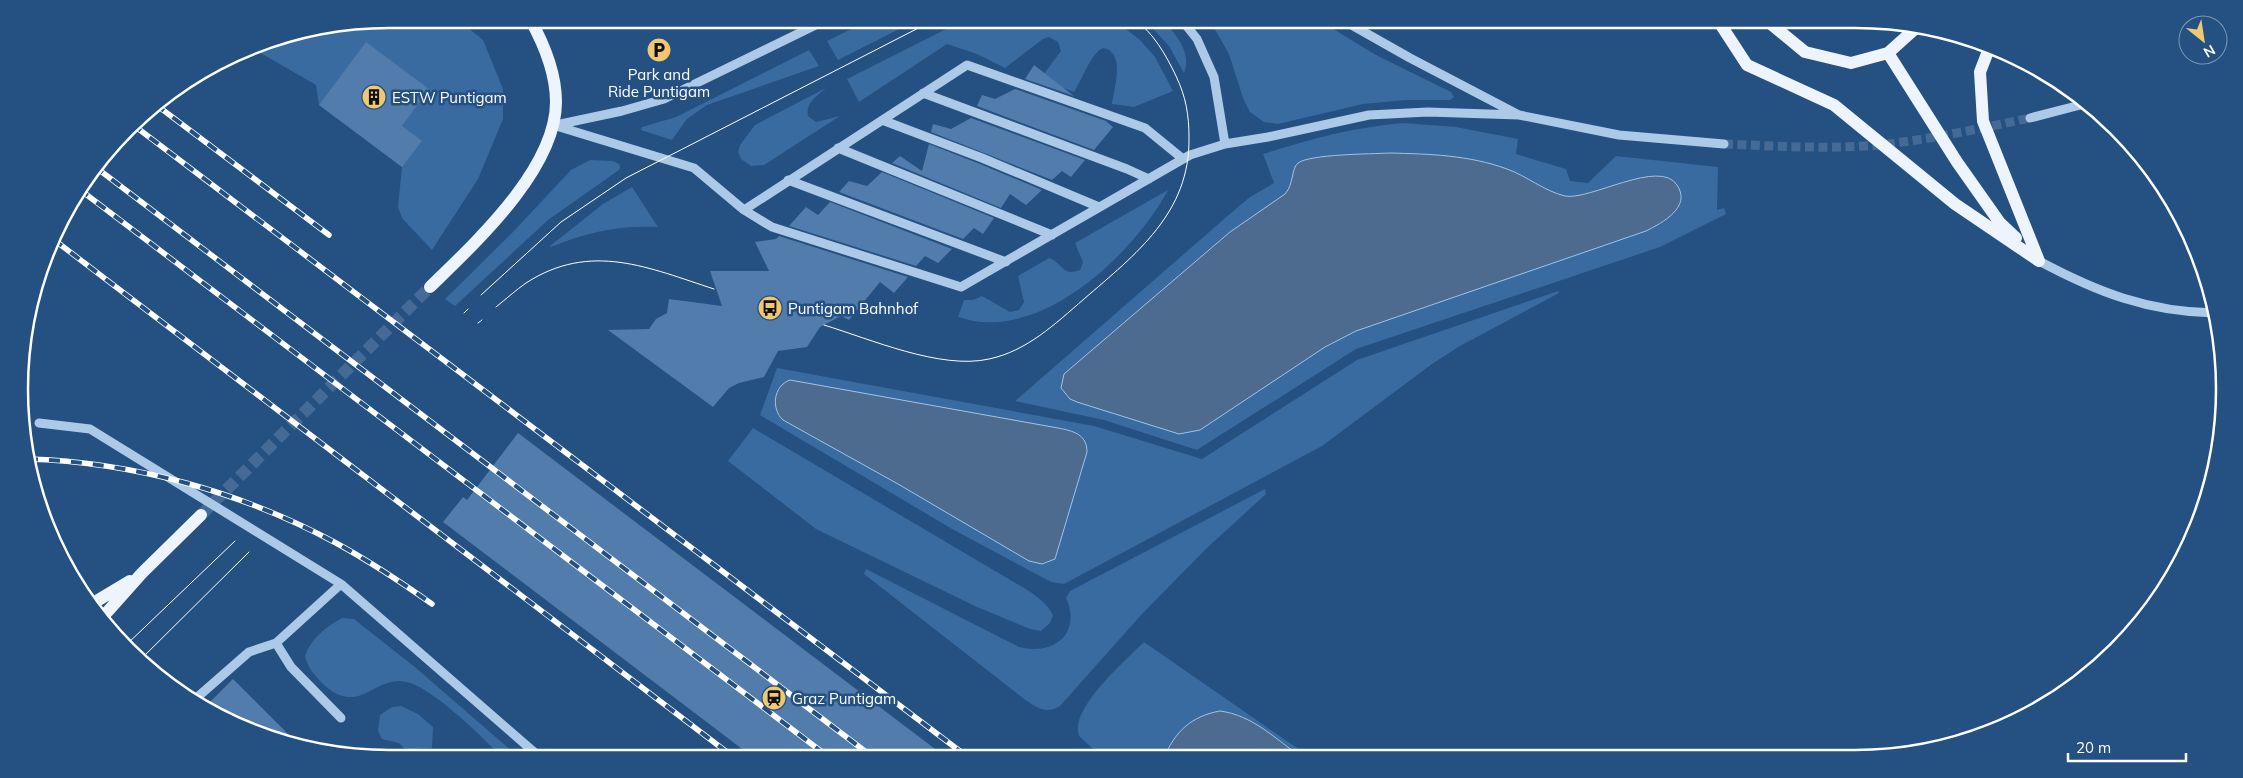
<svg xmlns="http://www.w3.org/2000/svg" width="2243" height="778" font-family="Mulish,sans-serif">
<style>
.green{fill:#396aa0}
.water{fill:#4c6b8f;stroke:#a0c4e8}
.building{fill:#517cac}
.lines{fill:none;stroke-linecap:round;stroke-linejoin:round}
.minor-tunnel{stroke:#456a95;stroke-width:9;stroke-dasharray:9 4.5;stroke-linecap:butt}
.major-tunnel{stroke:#456a95;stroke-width:12;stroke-dasharray:12 6;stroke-linecap:butt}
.minor{stroke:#acc9e7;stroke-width:9}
.major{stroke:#eef4fd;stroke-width:12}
.tram{stroke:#fff;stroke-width:1}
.rail-casing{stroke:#fff;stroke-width:5.5}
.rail{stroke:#245082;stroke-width:4;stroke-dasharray:11;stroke-linecap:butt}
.labels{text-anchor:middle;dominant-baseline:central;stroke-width:5;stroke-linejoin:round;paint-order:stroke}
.poi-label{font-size:15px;fill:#fff;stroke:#245082;text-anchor:start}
.rim{fill:none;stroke:#fff;stroke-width:2.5}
</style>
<rect width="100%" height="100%" fill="#245082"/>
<path class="green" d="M 389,19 L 457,19 L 483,40 L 503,89 L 503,119 L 478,179 L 432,250 L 402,218 L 398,207 L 402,167 L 319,105 L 316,85 L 252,48 L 257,44 L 317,26 Z
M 872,19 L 919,19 L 838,60 L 827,41 Z
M 966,19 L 1113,19 L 1140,40 L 1155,57 L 1173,91 L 1134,107 L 1112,104 C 1114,87 1126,52 1103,48 C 1091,53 1082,80 1074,92 L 1040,79 L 1061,51 L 1058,42 L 1049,37 L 1043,39 L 1005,68 L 977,54 L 947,44 L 859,102 L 847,79 Z
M 1144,19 L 1162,19 C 1176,35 1192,51 1184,73 L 1169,46 Z
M 1209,19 L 1317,19 L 1376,55 L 1451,92 L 1454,97 L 1450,100 L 1406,100 L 1363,104 L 1278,124 L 1264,122 L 1250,112 L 1243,98 L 1229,54 Z
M 809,50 L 819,66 L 707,105 L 687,119 L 672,140 L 641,130 L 642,127 L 676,117 Z
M 826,88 C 817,96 805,103 808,116 L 816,122 L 840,116 L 764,165 L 751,166 L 741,159 L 738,152 L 740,145 L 755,125 Z
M 1403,123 L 1456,127 L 1518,139 L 1516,154 L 1566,169 L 1570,181 L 1588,183 L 1616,156 L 1718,167 L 1717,210 L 1724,208 L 1726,214 L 1660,247 L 1356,349 L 1197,450 L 1104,420 L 1015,401 L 1231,213 L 1250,197 L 1274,183 L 1263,154 C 1310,139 1355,127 1403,123 Z
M 590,160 L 613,161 L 619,164 L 620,167 L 619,170 L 548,220 L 455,306 L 445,299 L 512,233 L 571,170 Z
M 632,187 L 658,227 C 619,225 587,232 551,247 L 550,246 L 603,204 Z
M 1168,190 C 1133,255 1039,345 958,317 L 964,300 L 973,300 L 982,296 L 1010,312 L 1019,310 L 1024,302 L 1018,276 L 1049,258 C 1063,263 1062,277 1080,270 L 1083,262 L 1075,243 Z
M 1558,291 L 1559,293 L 1460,346 L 1432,364 L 1322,446 L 1064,584 L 1051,582 L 952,529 L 760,415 L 777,368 L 1094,426 L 1202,459 L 1357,360 Z
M 753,428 L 1029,591 C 1039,598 1047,604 1053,615 L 1050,623 L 1041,631 L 1030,629 L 977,607 L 816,529 L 728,461 Z
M 1265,489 L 1266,494 L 1208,547 L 1142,614 L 1060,706 C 1046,715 1036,707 1024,699 L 864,574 L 866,569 L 1019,647 C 1054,656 1082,633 1066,598 L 1070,591 Z
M 342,618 L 354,619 L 359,623 L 416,668 L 521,759 L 504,759 C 482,737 441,696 413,684 C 376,668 361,722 321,682 C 313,673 308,668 305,656 C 311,638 326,627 342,618 Z
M 1144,642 L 1310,757 L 1103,758 L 1079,736 C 1069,709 1126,660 1144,642 Z
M 401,706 L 418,714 L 433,727 L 432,748 L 406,750 L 399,743 L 382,739 L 378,731 L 380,715 L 392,707 Z"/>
<path class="water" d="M 1390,153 C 1429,154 1469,155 1507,169 C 1527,176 1544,191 1565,196 C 1589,201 1660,158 1677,185 C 1692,207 1662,223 1646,231 L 1356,331 L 1325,347 L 1200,430 L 1179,434 L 1077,402 L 1070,399 L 1061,388 L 1064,374 L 1230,232 L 1285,194 C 1294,184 1291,169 1298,163 C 1310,154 1372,154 1390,153 Z
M 790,380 L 1058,428 C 1073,431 1087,434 1087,452 L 1055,559 L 1042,564 L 1029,561 L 898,484 L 783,420 C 771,409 773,386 790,380 Z
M 1220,711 C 1252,715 1276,739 1301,757 L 1164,758 C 1175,731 1192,716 1220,711 Z"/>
<path class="building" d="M 366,42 L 429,89 L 402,126 L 422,141 L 402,167 L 319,105 Z
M 1034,65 L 1074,96 L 1025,79 Z
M 1015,89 L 1106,121 L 1113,127 L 1094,150 L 977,106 L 982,95 L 995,99 Z
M 971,118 L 1085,160 L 1071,177 L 1062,171 L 1052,180 L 931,132 L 933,124 L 951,129 Z
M 929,144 L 980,164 L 1042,190 L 1026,205 L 1010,194 L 1001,208 L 892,163 L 900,156 L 922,171 Z
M 882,172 L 994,218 L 983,234 L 974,228 L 963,239 L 839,192 L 849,181 L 867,186 Z
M 830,202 L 952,249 L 938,263 L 925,256 L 916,266 L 789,226 L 806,207 L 818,215 Z
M 779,236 L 908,277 L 894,293 L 880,282 L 849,320 L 841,316 L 820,327 L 807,347 L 778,351 L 764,377 L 739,383 L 729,388 L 713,407 L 608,330 L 649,329 L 656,319 L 667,313 L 669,299 L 722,306 L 710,271 L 769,271 L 755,242 L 776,239 Z
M 518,433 L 947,758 L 754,758 L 443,522 L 463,497 L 467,500 Z
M 233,679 L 301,747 L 300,748 L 293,747 L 205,707 Z"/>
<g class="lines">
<path class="minor-tunnel" d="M 1724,144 C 1778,146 1834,150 1888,144 C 1936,138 1983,128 2030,118"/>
<path class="major-tunnel" d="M 201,515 L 430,287"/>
<path class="minor" d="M 1181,19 L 1197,39 L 1214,77 L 1225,144
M 1341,19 L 1410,58 L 1517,114
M 923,93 L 1127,169 L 1149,179
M 2030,118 L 2088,103
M 882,120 L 982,158 L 1099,207
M 553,125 L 694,168 L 744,210 L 772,227 L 961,287 L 1190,155 L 1225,144 L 1268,137 L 1369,115 L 1428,112 L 1519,115 L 1619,135 L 1724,144
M 556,125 L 622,111 L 664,99 L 828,19
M 838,148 L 1052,235
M 788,180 L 1006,262
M 744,210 L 967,65 L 1145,128 L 1183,159
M 2039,261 C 2097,292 2148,312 2215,313
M 39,423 L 90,429 L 341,584 L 542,759
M 276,643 L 291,667 L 341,718
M 193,701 L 249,652 L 276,643 L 341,584"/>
<path class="major" d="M 1717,19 L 1747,65 L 1834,105 L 1955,204 L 2039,261
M 1765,19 L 1805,52 L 1851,63 L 1888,53 L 1917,27
M 1990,46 L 1980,72 L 1983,121 L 2039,261
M 1888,53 L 1957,162 L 2000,223 L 2016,238
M 430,287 C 475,243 556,169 556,102 C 556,72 544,44 530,19
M 90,605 L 130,581
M 101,619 L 142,573 L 201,515"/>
<path class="tram" d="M 481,295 L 561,222 L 626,178 L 936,19
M 496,307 C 506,299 516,290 526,283 C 591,241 649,268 714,289
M 464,313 L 468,309
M 478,323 L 482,320
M 824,325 C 870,339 941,370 989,359 C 1027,351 1055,324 1084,299 C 1136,254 1190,213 1189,138 C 1189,115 1186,97 1176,76 C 1166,55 1153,32 1134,19
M 124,647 L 235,541
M 139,661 L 249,552"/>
<defs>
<path id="rail" d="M 155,104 L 329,235
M 132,124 L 969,758
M 94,166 L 874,758
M 79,189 L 830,758
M 53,239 L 736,759
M 27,459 C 134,462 241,492 336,543 C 369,561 401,582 432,604"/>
</defs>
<use href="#rail" class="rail-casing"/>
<use href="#rail" class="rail"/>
</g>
<defs>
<symbol id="parking-disc" viewBox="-11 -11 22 22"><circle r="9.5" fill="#f1c870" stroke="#245082"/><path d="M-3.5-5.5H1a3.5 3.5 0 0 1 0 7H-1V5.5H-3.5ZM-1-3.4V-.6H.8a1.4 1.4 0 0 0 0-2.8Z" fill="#111"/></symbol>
<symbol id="building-disc" viewBox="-11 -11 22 22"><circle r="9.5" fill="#f1c870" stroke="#245082"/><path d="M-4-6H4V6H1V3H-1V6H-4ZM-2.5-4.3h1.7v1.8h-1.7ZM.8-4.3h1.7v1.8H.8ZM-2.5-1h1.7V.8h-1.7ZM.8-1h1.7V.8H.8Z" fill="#111"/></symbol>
<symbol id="bus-disc" viewBox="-11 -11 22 22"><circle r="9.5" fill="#f1c870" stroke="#245082"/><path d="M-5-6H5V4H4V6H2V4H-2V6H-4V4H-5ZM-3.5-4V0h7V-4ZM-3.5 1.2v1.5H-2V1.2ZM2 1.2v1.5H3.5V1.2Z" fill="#111"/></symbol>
<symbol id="station-disc" viewBox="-11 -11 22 22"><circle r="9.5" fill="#f1c870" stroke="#245082"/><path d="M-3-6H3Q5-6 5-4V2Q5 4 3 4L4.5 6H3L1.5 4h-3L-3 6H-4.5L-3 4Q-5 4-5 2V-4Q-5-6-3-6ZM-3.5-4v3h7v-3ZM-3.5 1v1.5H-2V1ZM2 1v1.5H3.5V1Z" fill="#111"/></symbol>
</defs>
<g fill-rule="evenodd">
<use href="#parking-disc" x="645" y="36" width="28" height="28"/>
<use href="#building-disc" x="360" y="83" width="28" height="28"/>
<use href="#bus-disc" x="756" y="294" width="28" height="28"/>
<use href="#station-disc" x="760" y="684" width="28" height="28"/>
</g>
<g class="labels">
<g class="poi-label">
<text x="659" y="74" text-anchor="middle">Park and<tspan x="659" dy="17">Ride Puntigam</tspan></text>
<text x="392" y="97">ESTW Puntigam</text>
<text x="788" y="308">Puntigam Bahnhof</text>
<text x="792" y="698">Graz Puntigam</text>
</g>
</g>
<path d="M0 0H2243V778H0ZM389 28H1855A361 361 0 0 1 2216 389V389A361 361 0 0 1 1855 750H389A361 361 0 0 1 28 389V389A361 361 0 0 1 389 28Z" fill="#245082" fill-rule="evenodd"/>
<path class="rim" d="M389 28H1855A361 361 0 0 1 2216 389V389A361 361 0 0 1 1855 750H389A361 361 0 0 1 28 389V389A361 361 0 0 1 389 28Z"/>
<g transform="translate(2203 40) rotate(150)"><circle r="24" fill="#245082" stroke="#7c96b4"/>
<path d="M0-4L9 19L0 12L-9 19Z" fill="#f1c870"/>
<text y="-8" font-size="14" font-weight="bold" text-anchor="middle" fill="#ffffff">N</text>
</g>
<path d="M2068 753v8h118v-8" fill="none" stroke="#ffffff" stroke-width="2.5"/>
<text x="2076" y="753" font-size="15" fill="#ffffff" stroke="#245082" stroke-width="4" paint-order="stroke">20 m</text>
</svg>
